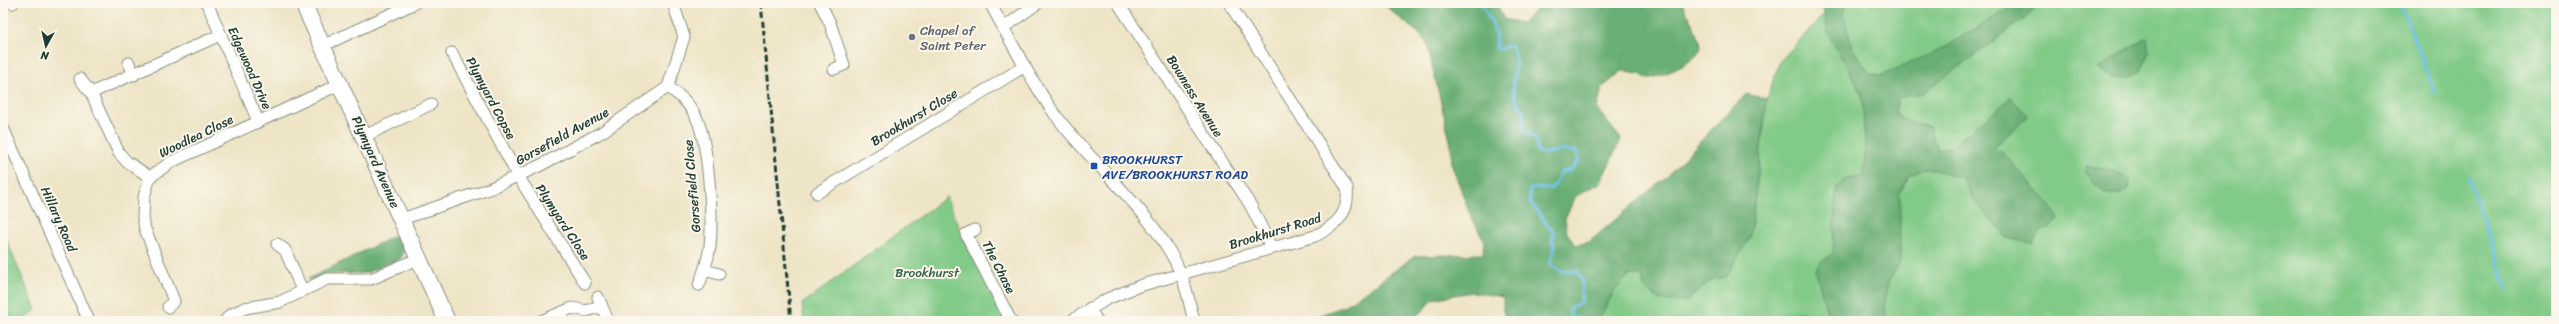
<svg xmlns="http://www.w3.org/2000/svg" width="2559" height="324" font-family="Sriracha,sans-serif">
<style>
.green{fill:#82ca87;stroke:#50845e}
.forest{fill:#69ae74;stroke:#447654}
.water{fill:#6bc0e8;stroke:#457e8e}
.lines{fill:none;stroke-linecap:round;stroke-linejoin:round}
.stream{stroke:#6bc0e8;stroke-width:3}
.street-casing{stroke:#86907d;stroke-width:13}
.secondary-casing{stroke:#86907d;stroke-width:18}
.street{stroke:#fff;stroke-width:11}
.secondary{stroke:#fff;stroke-width:16}
.rail{stroke:#1f3d34;stroke-width:3;stroke-dasharray:6 3;stroke-linecap:butt}
.worship-dot{fill:#6b7280;stroke:#fbf7ec;stroke-width:1.5}
.transit-dot{fill:#1a4fb4;stroke:#fbf7ec;stroke-width:1.5}
.labels{text-anchor:middle;dominant-baseline:central;stroke-width:4;stroke-linejoin:round;paint-order:stroke}
.worship-label{font-size:13px;fill:#5b616d;stroke:#fbf7ec;text-anchor:start}
.street-label{font-size:13px;fill:#1f3d34;stroke:#fbf7ec}
.transit-label{font-size:13px;fill:#164399;stroke:#fbf7ec;text-anchor:start}
.park-label{font-size:13px;fill:#386049;stroke:#fbf7ec}
</style>
<rect width="100%" height="100%" fill="#fbf7ec"/>
<filter id="ink" filterUnits="userSpaceOnUse"><feTurbulence type="fractalNoise" baseFrequency=".025" numOctaves="2"/><feDisplacementMap in="SourceGraphic" scale="8" xChannelSelector="R" yChannelSelector="G"/><feConvolveMatrix kernelMatrix="1 2 1 2 8 2 1 2 1" color-interpolation-filters="sRGB"/></filter>
<filter id="wash" filterUnits="userSpaceOnUse"><feTurbulence type="fractalNoise" baseFrequency=".012" numOctaves="4" result="noise"/><feDisplacementMap in="SourceGraphic" scale="16" xChannelSelector="R" yChannelSelector="G"/><feGaussianBlur stdDeviation="0.9" result="paint"/><feColorMatrix in="noise" values="0 0 0 0 0 0 0 0 0 0 0 0 0 0 0 0 0 1.4 0 .05"/><feComposite in="paint" operator="in"/></filter>
<g filter="url(#wash)">
<rect width="100%" height="100%" fill="#eee4c6"/>
<path class="green" d="M 1835,3 L 2556,3 L 2556,321 L 1598,321 L 1613,293 L 1629,275 L 1642,275 L 1687,301 L 1712,279 L 1750,237 L 1767,99 L 1780,61 Z
M 946,197 L 963,236 L 1007,321 L 804,321 L 802,304 Z
M 3,232 L 36,310 L 22,321 L 3,321 Z"/>
<path class="forest" d="M 1383,3 L 1496,3 L 1504,19 L 1522,23 L 1542,3 L 1682,3 C 1686,14 1700,35 1701,45 C 1702,62 1660,77 1646,79 L 1642,75 L 1622,71 L 1602,88 L 1597,109 L 1621,139 L 1600,183 L 1576,196 L 1565,218 L 1567,233 L 1576,245 L 1589,242 L 1668,175 L 1746,94 L 1767,99 L 1750,237 L 1726,277 L 1712,279 L 1687,301 L 1661,301 L 1644,288 L 1642,275 L 1629,275 L 1613,293 L 1598,321 L 1506,321 L 1503,311 L 1503,297 L 1472,292 L 1432,299 L 1421,313 L 1404,321 L 1302,321 L 1345,306 L 1415,256 L 1483,254 L 1484,241 L 1469,212 L 1452,165 L 1451,145 L 1427,44 C 1417,27 1397,19 1383,3 Z
M 1822,3 L 1848,3 L 1843,11 L 1852,48 L 1869,73 L 1882,75 L 1940,50 L 2004,11 L 2011,3 L 2038,3 L 2030,14 L 1923,93 L 1898,98 L 1895,113 L 1914,124 L 1930,127 L 1937,150 L 1951,147 L 2011,98 L 2028,116 L 1992,149 L 2002,152 L 2049,203 L 2058,220 L 2049,228 L 2044,229 L 2032,243 L 2006,238 L 1972,197 L 1963,178 L 1927,168 L 1909,176 L 1900,193 L 1900,262 L 1889,281 L 1885,296 L 1886,321 L 1829,321 L 1816,271 L 1820,262 L 1833,254 L 1836,188 L 1845,179 L 1864,177 L 1865,143 L 1862,94 L 1828,34 Z
M 2147,37 L 2149,54 L 2141,71 L 2129,77 L 2115,78 L 2097,69 Z
M 2087,165 L 2103,168 L 2130,179 L 2128,190 L 2120,194 L 2105,194 L 2085,172 Z
M 396,235 L 400,236 L 405,251 L 400,259 L 366,273 L 327,274 L 310,280 L 308,279 Z"/>
<path class="water" d="M 1803,311 L 1809,321 L 1782,321 L 1782,317 Z"/>
<g class="lines">
<path class="stream" d="M 1480,3 C 1490,17 1498,31 1496,48 L 1501,49 L 1507,46 L 1512,46 C 1523,70 1502,88 1523,110 L 1524,129 L 1537,141 L 1537,151 L 1544,154 L 1559,150 L 1576,151 L 1579,160 L 1571,170 L 1561,172 C 1549,200 1549,184 1530,189 L 1530,202 L 1554,233 L 1552,240 L 1555,246 L 1550,265 L 1562,271 L 1577,271 L 1582,280 L 1581,302 L 1570,308 L 1570,315 L 1578,318 L 1579,321
M 2400,3 L 2435,93
M 2468,178 L 2507,289"/>
</g>
</g>
<g filter="url(#ink)">
<g class="lines">
<defs>
<path id="street" d="M 12,3 L 13,3
M 207,3 L 258,121
M 820,3 L 830,23 L 844,65 L 834,69
M 990,3 C 1010,40 1030,79 1054,113 C 1092,166 1156,213 1181,274 C 1187,289 1190,306 1194,321
M 1118,3 L 1251,206 L 1271,247
M 1003,28 L 1038,3
M 322,46 L 415,3
M 452,53 L 518,176 L 585,283
M 129,63 L 134,75
M 80,79 L 91,93 L 220,35
M 668,87 C 679,95 687,101 694,113 C 709,138 713,217 710,246 C 708,260 704,272 699,285
M 91,93 L 119,153 L 127,162 L 150,177
M 3,128 L 89,321
M 365,136 L 431,104
M 817,193 L 1025,66
M 402,219 L 489,189 L 541,165 L 602,132 L 668,87 L 684,37 L 673,3
M 975,230 L 966,234 L 1011,321
M 277,244 L 285,250 L 302,290
M 705,270 L 719,274
M 598,297 L 606,316
M 168,307 L 174,301 L 145,229 L 143,217 L 144,197 L 150,177 L 171,162 L 340,84
M 1090,308 L 1097,321
M 225,321 L 230,315 L 245,308 L 280,302 L 327,279 L 371,279 L 420,258
M 541,321 L 572,308 L 587,311 L 601,305
M 1071,321 L 1107,299 L 1139,286 L 1315,236 C 1336,226 1350,213 1347,188 L 1229,3"/>
<path id="secondary" d="M 303,3 L 447,321"/>
</defs>
<use href="#street" class="street-casing"/>
<use href="#secondary" class="secondary-casing"/>
<use href="#street" class="street"/>
<use href="#secondary" class="secondary"/>
<path class="rail" d="M 761,3 L 791,321"/>
</g>
</g>
<circle class="worship-dot" cx="912" cy="37" r="4"/>
<rect class="transit-dot" x="1090" y="162" width="8" height="8" rx="2"/>
<g class="labels">
<g class="worship-label">
<text x="920" y="30">Chapel of<tspan x="920" dy="15">Saint Peter</tspan></text>
</g>
<g class="street-label">
<text transform="translate(250 68) rotate(66)">Edgewood Drive</text>
<text transform="translate(1195 96) rotate(58)">Bowness Avenue</text>
<text transform="translate(491 98) rotate(62)">Plymyard Copse</text>
<text transform="translate(914 117) rotate(-31)">Brookhurst Close</text>
<text transform="translate(196 136) rotate(-26)">Woodlea Close</text>
<text transform="translate(562 136) rotate(-29)">Gorsefield Avenue</text>
<text transform="translate(376 162) rotate(66)">Plymyard Avenue</text>
<text transform="translate(692 186) rotate(-95)">Gorsefield Close</text>
<text transform="translate(59 219) rotate(66)">Hillary Road</text>
<text transform="translate(563 222) rotate(57)">Plymyard Close</text>
<text transform="translate(1275 231) rotate(-17)">Brookhurst Road</text>
<text transform="translate(999 267) rotate(63)">The Chase</text>
</g>
<g class="transit-label">
<text x="1102" y="159">BROOKHURST<tspan x="1102" dy="15">AVE/BROOKHURST ROAD</tspan></text>
</g>
<g class="park-label">
<text x="927" y="272">Brookhurst</text>
</g>
</g>
<rect width="2559" height="324" fill="none" stroke="#fbf7ec" stroke-width="16"/>
<g transform="translate(46 46) rotate(188)" stroke="#fbf7ec" stroke-width="3" paint-order="stroke">
<path d="M0-3L7 15L0 10L-7 15Z" fill="#1f3d34"/>
<text y="-6" font-size="11" font-weight="bold" text-anchor="middle" fill="#1f3d34">N</text>
</g>
</svg>
